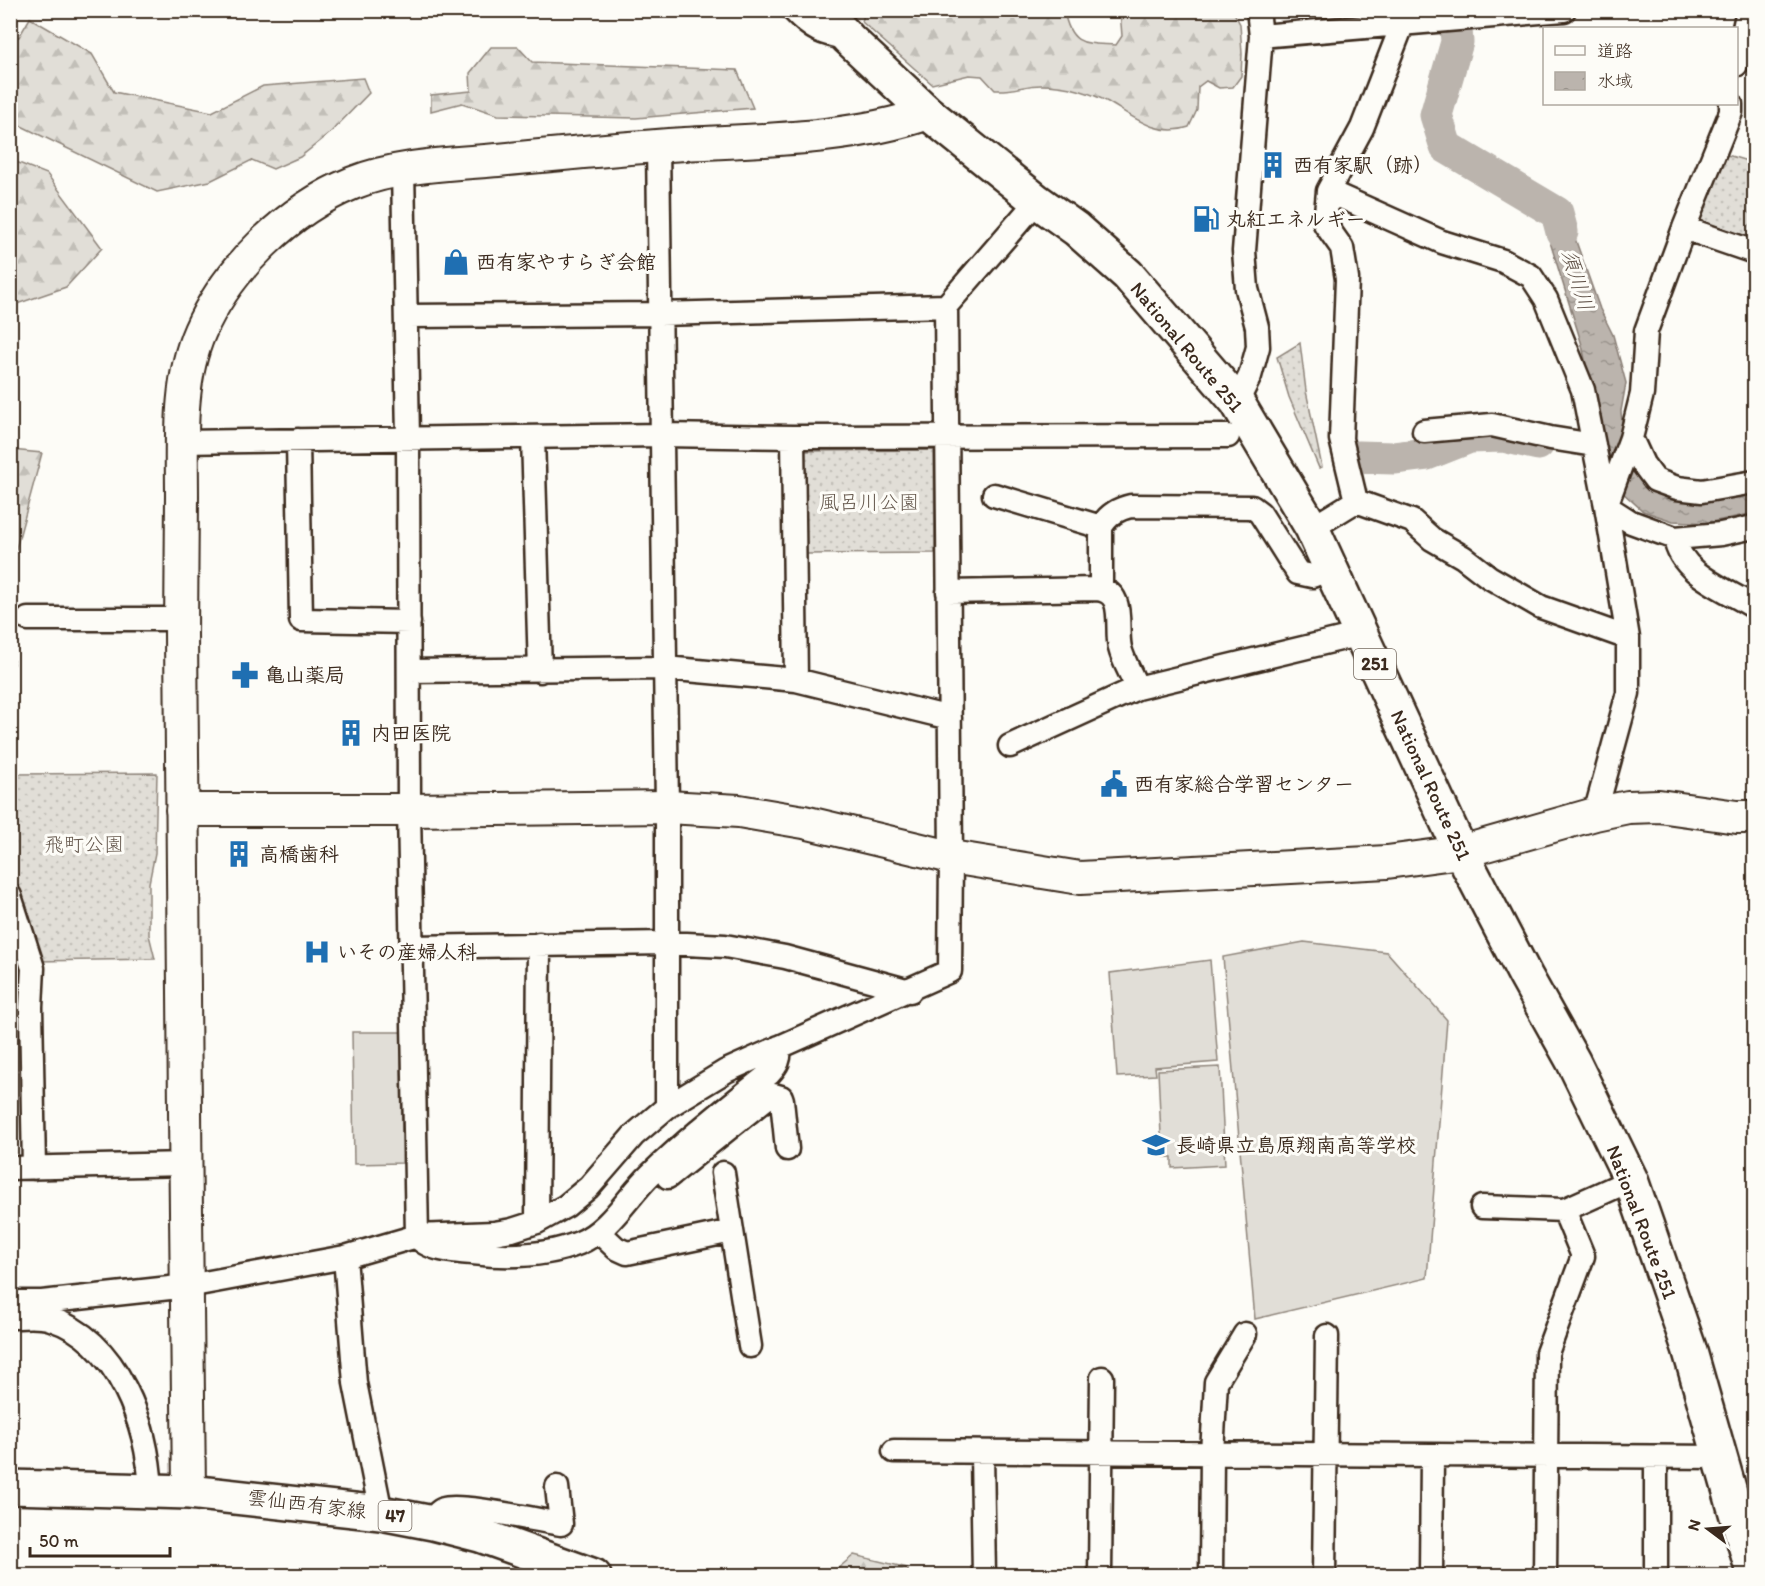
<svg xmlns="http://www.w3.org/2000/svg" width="1765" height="1586" font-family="Itim,'Klee One',sans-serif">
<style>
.grass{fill:url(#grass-dots);stroke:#8e847a;stroke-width:1.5}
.forest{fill:url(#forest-firs);stroke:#8e847a;stroke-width:1.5}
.garden{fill:#e1ded7;stroke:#8e847a;stroke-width:1.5}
.water{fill:url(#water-ripples);stroke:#887d74;stroke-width:1.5}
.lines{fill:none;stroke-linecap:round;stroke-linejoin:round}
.river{stroke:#bbb4ad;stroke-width:33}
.street-casing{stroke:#3b2a1e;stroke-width:27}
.secondary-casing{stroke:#3b2a1e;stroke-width:36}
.primary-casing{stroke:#3b2a1e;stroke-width:38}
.highway-casing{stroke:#3b2a1e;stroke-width:38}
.street{stroke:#fdfcf7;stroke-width:22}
.secondary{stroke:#fdfcf7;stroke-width:32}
.primary{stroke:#fdfcf7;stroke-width:33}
.highway{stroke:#fdfcf7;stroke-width:33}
.labels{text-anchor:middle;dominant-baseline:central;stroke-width:6;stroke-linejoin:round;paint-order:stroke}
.shield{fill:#fdfcf7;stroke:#75695f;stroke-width:1.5}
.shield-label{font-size:18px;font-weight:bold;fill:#3b2a1e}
.poi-label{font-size:20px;font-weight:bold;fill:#3b2a1e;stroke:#fdfcf7;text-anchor:start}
.street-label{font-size:20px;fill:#3b2a1e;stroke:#fdfcf7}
.park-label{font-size:20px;fill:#64574c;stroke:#fdfcf7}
.water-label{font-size:21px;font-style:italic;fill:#615349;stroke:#fdfcf7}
</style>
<defs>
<pattern id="grass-dots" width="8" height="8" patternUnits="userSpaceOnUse" patternTransform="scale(1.5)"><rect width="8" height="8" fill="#e1ded7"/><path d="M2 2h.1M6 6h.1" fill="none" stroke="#c2bfb8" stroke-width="1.8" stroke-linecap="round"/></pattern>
<pattern id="forest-firs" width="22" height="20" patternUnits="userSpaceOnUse" patternTransform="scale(1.5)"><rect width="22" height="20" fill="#e1ded7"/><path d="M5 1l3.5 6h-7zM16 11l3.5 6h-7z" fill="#c2bfb8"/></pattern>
<pattern id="water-ripples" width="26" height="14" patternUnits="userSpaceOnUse" patternTransform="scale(1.5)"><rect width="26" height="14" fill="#bbb4ad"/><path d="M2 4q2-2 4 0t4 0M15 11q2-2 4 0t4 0" fill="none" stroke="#99938c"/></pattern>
</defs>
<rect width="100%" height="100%" fill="#fdfcf7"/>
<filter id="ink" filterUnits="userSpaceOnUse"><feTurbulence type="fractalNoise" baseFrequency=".0167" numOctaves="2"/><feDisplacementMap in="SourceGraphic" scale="12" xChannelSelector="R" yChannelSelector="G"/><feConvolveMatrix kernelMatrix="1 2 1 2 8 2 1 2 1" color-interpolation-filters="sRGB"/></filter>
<g filter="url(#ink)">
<path class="grass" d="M 1724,154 L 1754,163 L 1754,239 L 1699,220 Z
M 1300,343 L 1306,391 L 1322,467 L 1319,468 L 1289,397 L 1277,357 Z
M 934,450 L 935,553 L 805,554 L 804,451 Z
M 157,773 L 155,853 L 149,883 L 149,935 L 155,959 L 37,961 L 14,889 L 13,774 Z"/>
<path class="forest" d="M 865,10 L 1064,11 C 1071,47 1085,43 1116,45 L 1122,36 L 1120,11 L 1233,11 L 1240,24 L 1242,54 L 1241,76 L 1233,87 L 1219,88 L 1206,81 L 1198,87 L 1197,110 L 1189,127 C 1158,138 1133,117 1108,102 C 1099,97 1088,93 1078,90 C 1067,87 1052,85 1041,85 C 1025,85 1014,91 995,90 L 982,76 L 969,75 L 932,84 L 862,22 Z
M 30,18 L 92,54 L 114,92 L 212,112 L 263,86 L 363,78 L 369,93 L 329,134 L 300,157 L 273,169 L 252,160 L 210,181 L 157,192 L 11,121 L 11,36 L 19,37 Z
M 491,47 L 518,47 L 532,62 L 737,70 L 753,108 L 636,118 L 498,115 L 462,103 L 431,111 L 431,95 L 471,91 L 470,73 Z
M 11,160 L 47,174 L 102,248 L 66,287 L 11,306 Z
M 11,450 L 42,453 L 14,556 L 12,750 Z
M 854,1555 L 908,1568 L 908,1575 L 830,1575 Z"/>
<path class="garden" d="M 1304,942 L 1387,952 L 1447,1020 L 1427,1278 L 1255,1319 L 1223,957 Z
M 1210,960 L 1218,1062 L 1155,1067 L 1156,1075 L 1117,1077 L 1110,973 Z
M 352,1032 L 401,1032 L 402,1163 L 354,1164 Z
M 1220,1067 L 1225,1165 L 1172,1168 L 1172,1157 L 1162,1157 L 1158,1070 Z"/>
<path class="water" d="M 1529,189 L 1566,213 L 1600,309 L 1613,335 L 1626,383 L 1621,411 L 1623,435 L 1651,485 L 1754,487 L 1754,513 L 1707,523 L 1673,521 L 1643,511 L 1622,492 L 1608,473 L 1582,345 L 1546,229 Z"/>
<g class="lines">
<path class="river" d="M 1453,10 L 1455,17 L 1457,42 L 1436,115 L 1446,147 L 1557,213 L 1562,232
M 1358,457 L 1394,458 L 1427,454 L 1470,437 L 1503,436 L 1538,444"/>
<defs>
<path id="street" d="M 793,10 C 813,31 822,34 849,39 L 849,36
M 1261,36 L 1564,10
M 1736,65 L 1748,10
M 658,146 L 667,807 L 667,1107
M 403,169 L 408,438 L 409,810 L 417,1236 C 427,1250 455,1252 472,1253 C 508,1257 545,1257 579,1243 C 610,1230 628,1196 651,1174 C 688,1138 729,1106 769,1074 C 777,1065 781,1059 779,1047
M 1328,191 L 1442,242 L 1503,261 L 1531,276 L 1546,299 L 1583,390 L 1606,506 L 1628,638 L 1628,693 L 1595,814
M 1684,228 L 1754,252
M 406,316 L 660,314 L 946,306
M 1237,402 L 1250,376 L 1258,347 L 1257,327 L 1247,289 L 1244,251 L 1261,36 L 1258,10
M 1424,431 L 1492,425 L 1550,438 L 1594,445
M 533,437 L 540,671
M 793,437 L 796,680
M 1631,438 L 1643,464 L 1655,480 L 1677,488 L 1702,491 L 1754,482
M 298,440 L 301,620 L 409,622
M 182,442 L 662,435 L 793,437 L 1228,436
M 994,495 L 1101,527
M 1356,501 L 1341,439 L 1347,279 L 1342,248 L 1325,224 L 1328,191 L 1362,128 L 1408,10
M 1356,501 L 1412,521 L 1432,539 L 1463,557 L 1489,577 L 1541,607 L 1628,638
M 1606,506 L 1631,438 L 1642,394 L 1646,331 L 1684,228 L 1731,112 L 1731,104
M 1606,506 L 1631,522 L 1675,538 L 1721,534 L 1754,527
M 1312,528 L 1356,501
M 1675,538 C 1680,574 1726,589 1754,607
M 1101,589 L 1101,527 C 1108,515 1117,509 1131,506 L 1252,507 L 1260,513 L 1298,573 L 1312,576 L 1331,569
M 948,592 L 1096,589 C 1127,591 1115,626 1120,648 C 1123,661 1132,675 1137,688
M 28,619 L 181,619
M 409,671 L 665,668 L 796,680 L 950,718
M 1010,746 L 1137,688 L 1361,634
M 10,896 L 33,968 L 31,1007 L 34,1168
M 412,947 L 667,943 L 725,946 L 785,957 L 910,991
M 10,1168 L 186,1164
M 723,1173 L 750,1346
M 668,1177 L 769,1096 L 774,1095 L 781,1097 L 782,1100 L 787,1149
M 1482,1207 L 1564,1210
M 537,1222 L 539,944
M 599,1232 L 616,1248 L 627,1253 L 732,1231
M 345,1257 L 355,1383 L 381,1513
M 10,1302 L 42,1302 L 188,1286 L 345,1257 L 417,1236 L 494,1233 L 512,1230 L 537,1222 L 566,1206 L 589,1187 L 634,1135 L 667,1107 L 726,1071 L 950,971 L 951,857 L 946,306 L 1037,201
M 15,1317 C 27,1317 39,1315 51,1319 C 119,1341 148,1426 151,1491
M 894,1451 L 1721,1457
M 982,1453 L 984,1576
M 1656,1458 L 1656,1576
M 433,1523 C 435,1516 438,1511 444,1509 C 459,1503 541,1521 561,1524 L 557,1487
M 1100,1576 L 1102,1378
M 1211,1576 L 1212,1453 L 1216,1382 L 1245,1334
M 1324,1576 L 1327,1336
M 1431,1576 L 1432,1456
M 1545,1576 L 1547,1353 L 1583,1256 L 1564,1210 L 1631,1180"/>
<path id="secondary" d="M 182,810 L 409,810 L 667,807 L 739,811 L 804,822 L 951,857 L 1080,878 L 1387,862 L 1461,852 L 1595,814 L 1628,807 L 1659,806 L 1737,817 L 1754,817
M 189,1492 C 187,1206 181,920 181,634 C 181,588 182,542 182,496 C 182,442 178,381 200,331 C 228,268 289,209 353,183 C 398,165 450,164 498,160 C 560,154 622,148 685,144 C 763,140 855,139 928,113"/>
<path id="primary" d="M 10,1487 L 189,1492 L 381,1513 L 433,1523 L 480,1535 L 594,1576"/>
<path id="highway" d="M 823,10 L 849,39 L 928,113 L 1037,201 L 1076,229 L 1128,275 L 1237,402 L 1312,528 L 1461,852 L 1525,975 L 1573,1061 L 1631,1180 L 1689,1348 L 1754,1576"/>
</defs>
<use href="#street" class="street-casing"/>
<use href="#secondary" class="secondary-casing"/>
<use href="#primary" class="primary-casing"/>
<use href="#highway" class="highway-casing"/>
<use href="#street" class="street"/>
<use href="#secondary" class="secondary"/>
<use href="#primary" class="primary"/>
<use href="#highway" class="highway"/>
</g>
</g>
<defs>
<symbol id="building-bare" viewBox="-9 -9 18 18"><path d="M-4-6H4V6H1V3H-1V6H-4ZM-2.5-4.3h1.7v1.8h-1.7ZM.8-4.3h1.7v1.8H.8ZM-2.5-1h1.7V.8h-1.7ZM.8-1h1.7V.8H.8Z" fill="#1f6fb2" stroke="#fdfcf7" stroke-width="2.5" paint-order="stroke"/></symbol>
<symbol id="fuel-bare" viewBox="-9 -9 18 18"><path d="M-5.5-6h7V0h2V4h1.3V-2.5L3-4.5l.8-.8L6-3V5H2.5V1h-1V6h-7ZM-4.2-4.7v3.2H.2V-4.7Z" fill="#1f6fb2" stroke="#fdfcf7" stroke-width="2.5" paint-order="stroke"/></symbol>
<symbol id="shop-bare" viewBox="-9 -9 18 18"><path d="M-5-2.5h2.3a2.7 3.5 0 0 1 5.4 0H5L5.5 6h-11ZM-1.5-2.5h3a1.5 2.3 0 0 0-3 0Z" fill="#1f6fb2" stroke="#fdfcf7" stroke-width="2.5" paint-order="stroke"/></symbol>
<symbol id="pharmacy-bare" viewBox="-9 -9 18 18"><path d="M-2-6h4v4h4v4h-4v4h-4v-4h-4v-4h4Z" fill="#1f6fb2" stroke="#fdfcf7" stroke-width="2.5" paint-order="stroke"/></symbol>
<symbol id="civic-bare" viewBox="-9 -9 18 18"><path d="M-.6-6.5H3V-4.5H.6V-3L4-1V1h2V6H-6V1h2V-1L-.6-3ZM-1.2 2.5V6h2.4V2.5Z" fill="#1f6fb2" stroke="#fdfcf7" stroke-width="2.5" paint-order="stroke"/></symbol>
<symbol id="hospital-bare" viewBox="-9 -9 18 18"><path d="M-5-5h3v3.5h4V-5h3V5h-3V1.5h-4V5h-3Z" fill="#1f6fb2" stroke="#fdfcf7" stroke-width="2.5" paint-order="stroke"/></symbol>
<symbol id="school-bare" viewBox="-9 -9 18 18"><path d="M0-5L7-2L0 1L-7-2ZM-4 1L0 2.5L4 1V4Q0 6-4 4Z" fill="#1f6fb2" stroke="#fdfcf7" stroke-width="2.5" paint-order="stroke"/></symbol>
</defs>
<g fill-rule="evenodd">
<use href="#building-bare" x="1254" y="146" width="38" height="38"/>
<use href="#fuel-bare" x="1187" y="200" width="38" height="38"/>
<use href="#shop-bare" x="437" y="243" width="38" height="38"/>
<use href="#pharmacy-bare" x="226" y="656" width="38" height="38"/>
<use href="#building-bare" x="332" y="714" width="38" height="38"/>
<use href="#civic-bare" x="1095" y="765" width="38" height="38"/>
<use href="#building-bare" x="220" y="835" width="38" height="38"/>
<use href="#hospital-bare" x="298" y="933" width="38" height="38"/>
<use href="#school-bare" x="1137" y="1126" width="38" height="38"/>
</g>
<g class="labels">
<g class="shield">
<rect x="1354" y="649" width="42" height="30" rx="4.5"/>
<rect x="378.5" y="1501" width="33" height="30" rx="4.5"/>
</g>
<g class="shield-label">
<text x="1375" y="664">251</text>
<text x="395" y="1516">47</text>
</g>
<g class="poi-label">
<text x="1293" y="165">西有家駅（跡）</text>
<text x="1226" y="219">丸紅エネルギー</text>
<text x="476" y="262">西有家やすらぎ会館</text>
<text x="265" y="675">亀山薬局</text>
<text x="371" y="733">内田医院</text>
<text x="1134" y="784">西有家総合学習センター</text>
<text x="259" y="854">高橋歯科</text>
<text x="337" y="952">いその産婦人科</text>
<text x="1176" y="1145">長崎県立島原翔南高等学校</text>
</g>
<g class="street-label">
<text transform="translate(1187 347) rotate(50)">National Route 251</text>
<text transform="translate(1431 785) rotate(65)">National Route 251</text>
<text transform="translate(1642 1222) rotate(69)">National Route 251</text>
<text transform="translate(307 1504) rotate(7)">雲仙西有家線</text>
</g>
<g class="park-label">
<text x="869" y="502">風呂川公園</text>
<text x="84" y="844">飛町公園</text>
</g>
<g class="water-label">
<text transform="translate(1578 280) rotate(73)">須川川</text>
</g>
</g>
<rect width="1765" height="1586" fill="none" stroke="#fdfcf7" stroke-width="36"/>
<rect x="18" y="18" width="1729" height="1550" fill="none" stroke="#3b2a1e" stroke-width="2" filter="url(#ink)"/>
<rect x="1543" y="27" width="195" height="78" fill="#fdfcf7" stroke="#afa8a0" stroke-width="1.5"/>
<rect x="1555" y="46" width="30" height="9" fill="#fdfcf7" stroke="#afa8a0" stroke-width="1.5"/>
<text x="1597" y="57" font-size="18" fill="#3b2a1e">道路</text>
<rect x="1555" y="72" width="30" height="18" fill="url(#water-ripples)" stroke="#afa8a0" stroke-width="1.5"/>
<text x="1597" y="87" font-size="18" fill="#3b2a1e">水域</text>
<g transform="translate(1708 1529) rotate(286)" stroke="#fdfcf7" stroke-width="4.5" paint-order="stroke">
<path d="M0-4.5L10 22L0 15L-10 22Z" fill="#3b2a1e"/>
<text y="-9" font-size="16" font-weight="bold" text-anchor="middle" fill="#3b2a1e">N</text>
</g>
<path d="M30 1547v9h140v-9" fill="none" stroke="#3b2a1e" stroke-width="3"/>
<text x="39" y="1547" font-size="18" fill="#3b2a1e" stroke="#fdfcf7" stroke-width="4.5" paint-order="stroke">50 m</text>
</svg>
